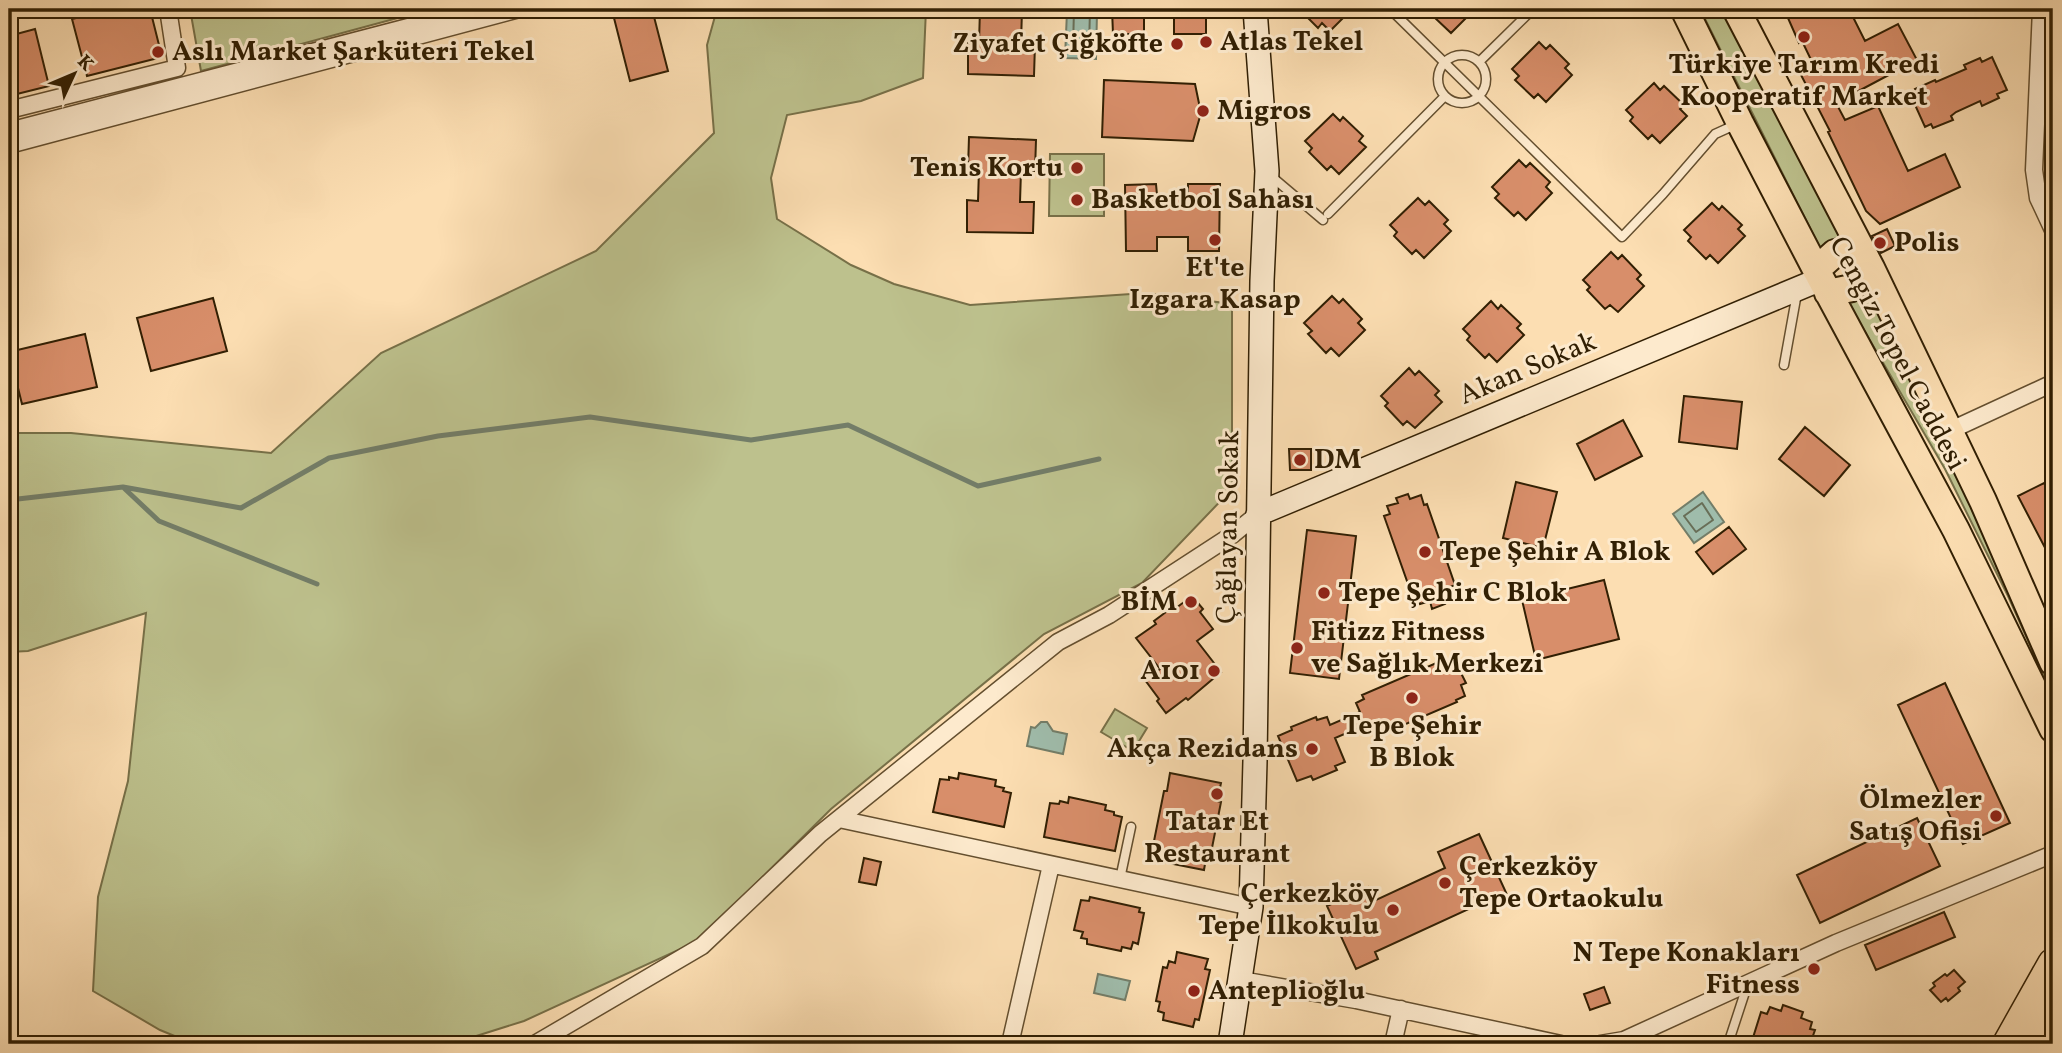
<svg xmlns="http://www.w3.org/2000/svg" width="2062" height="1053" font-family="Vollkorn,serif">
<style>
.green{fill:#bdc18d;stroke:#777048;stroke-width:2}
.water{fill:#9fbcab;stroke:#737d68;stroke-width:2}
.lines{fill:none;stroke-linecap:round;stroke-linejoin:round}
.shore{stroke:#686e57;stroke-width:2}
.stream{stroke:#737d68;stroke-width:5}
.building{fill:#d88e6a;stroke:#311f03;stroke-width:2}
.lane-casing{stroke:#644f2f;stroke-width:11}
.street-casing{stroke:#644f2f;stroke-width:19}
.secondary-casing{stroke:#311f03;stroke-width:26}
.primary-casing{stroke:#311f03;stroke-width:30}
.highway-casing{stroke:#311f03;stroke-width:33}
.lane{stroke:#fdeacd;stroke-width:8}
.street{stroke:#fdeacd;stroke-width:16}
.secondary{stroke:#fdeacd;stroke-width:23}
.primary{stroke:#fcdeb2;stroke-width:26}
.highway{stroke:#fcdeb2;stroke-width:30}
.poi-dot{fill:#8f2418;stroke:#fdeacd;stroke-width:2.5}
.labels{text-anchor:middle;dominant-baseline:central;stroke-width:6;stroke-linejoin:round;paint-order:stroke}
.poi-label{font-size:28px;font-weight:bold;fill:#311f03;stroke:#fdeacd;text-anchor:start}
.street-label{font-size:28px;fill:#311f03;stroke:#fdeacd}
</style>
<rect width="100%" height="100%" fill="#fcdeb2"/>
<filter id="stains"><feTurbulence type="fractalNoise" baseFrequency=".00286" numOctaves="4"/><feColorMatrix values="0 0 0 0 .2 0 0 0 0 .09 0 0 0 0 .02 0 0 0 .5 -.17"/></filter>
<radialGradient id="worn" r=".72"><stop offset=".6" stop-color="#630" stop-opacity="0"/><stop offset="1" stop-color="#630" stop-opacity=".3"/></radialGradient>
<path class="green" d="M 190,9 L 431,9 L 201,71 Z
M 717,9 L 926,9 L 923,78 L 861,101 L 787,115 L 771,178 L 777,219 L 851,265 L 894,284 L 970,305 L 1146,293 L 1232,304 L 1232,489 L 1142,583 L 1044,634 L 831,809 L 698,941 L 524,1021 L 451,1044 L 194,1044 L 160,1030 L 93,991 L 98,897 L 128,781 L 146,613 L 28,651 L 9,652 L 9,433 L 71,433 L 271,453 L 381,353 L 596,251 L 714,133 L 707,45 Z
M 1700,9 L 1724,9 L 1842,240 L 1822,252 Z
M 1050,154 L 1104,154 L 1104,216 L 1049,216 Z
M 1867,291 L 1931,414 L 1993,548 L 2053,686 L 2053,697 L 2008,596 L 1945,469 L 1847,301 Z
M 1115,709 L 1147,728 L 1133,751 L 1101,732 Z"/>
<path class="water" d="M 1067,11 L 1097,12 L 1096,59 L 1065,58 Z
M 1703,492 L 1724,522 L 1694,543 L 1673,514 Z
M 1041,722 L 1047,722 L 1053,731 L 1067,734 L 1063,754 L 1027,746 L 1031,727 L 1035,728 Z
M 1098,974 L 1130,981 L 1125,1000 L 1094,993 Z"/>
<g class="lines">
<path class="shore" d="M 1074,9 L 1073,48 L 1075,51 L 1086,51 L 1089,48 L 1090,9
M 1702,503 L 1713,520 L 1696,532 L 1684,516 Z"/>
<path class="stream" d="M 125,489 L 159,521 L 317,584
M 9,500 L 123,487 L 241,508 L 329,458 L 438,436 L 590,417 L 751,440 L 848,425 L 978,486 L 1099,459"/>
</g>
<path class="building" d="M 113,9 L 150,9 L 162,57 L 87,76 L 72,19 Z
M 652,9 L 668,71 L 630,81 L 614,18 Z
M 980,9 L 1022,9 L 1021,44 L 1035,44 L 1034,76 L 968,74 L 968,43 L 979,43 Z
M 1112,9 L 1144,9 L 1144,34 L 1113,34 Z
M 1174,9 L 1206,9 L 1206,34 L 1174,34 Z
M 1299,9 L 1352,9 L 1330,31 L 1322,23 L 1318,28 Z
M 1442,9 L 1475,9 L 1451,33 L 1434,17 Z
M 1784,9 L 1849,9 L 1865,41 L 1898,24 L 1917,60 L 1836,103 L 1845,120 L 1878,106 L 1908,171 L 1945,154 L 1960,187 L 1880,224 L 1866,211 L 1828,132 L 1830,131 L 1801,75 L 1815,68 L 1802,41 L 1799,43 Z
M 35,29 L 49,86 L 9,96 L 9,36 Z
M 1539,42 L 1546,49 L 1550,45 L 1569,64 L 1565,68 L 1572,75 L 1546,102 L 1538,94 L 1534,98 L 1515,80 L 1519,76 L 1512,69 Z
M 1992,57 L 2007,90 L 1997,94 L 1999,98 L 1982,106 L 1980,101 L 1956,112 L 1951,116 L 1953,120 L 1933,128 L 1931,124 L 1925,127 L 1911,96 L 1917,93 L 1915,89 L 1935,80 L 1936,82 L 1966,69 L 1964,65 L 1980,58 L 1982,62 Z
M 1104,80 L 1195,84 L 1201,113 L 1193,141 L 1102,137 Z
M 1654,83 L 1660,90 L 1664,86 L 1684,105 L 1680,109 L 1687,116 L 1660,143 L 1652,135 L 1648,139 L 1630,121 L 1633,117 L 1626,110 Z
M 1333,114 L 1340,121 L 1343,117 L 1363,136 L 1359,141 L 1366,147 L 1339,174 L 1331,166 L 1327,170 L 1309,152 L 1312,148 L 1305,141 Z
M 969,137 L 1036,140 L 1035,171 L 1021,171 L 1020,202 L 1034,202 L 1033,233 L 967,232 L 967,200 L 978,201 L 979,169 L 968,169 Z
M 1519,160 L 1526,167 L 1530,163 L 1550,182 L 1546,187 L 1552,193 L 1526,220 L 1518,212 L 1514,216 L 1495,198 L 1499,194 L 1492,187 Z
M 1156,184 L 1157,195 L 1188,195 L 1188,184 L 1220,184 L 1219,251 L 1188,251 L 1188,237 L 1157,237 L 1157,251 L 1126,251 L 1125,185 Z
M 1418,198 L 1425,205 L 1429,201 L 1448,220 L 1444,224 L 1451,231 L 1424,258 L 1416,250 L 1412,254 L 1394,236 L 1397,232 L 1390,225 Z
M 1712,203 L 1719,210 L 1722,206 L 1742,225 L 1738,229 L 1745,236 L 1718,263 L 1710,255 L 1706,259 L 1688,241 L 1691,237 L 1684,230 Z
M 1887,229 L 1895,246 L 1881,253 L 1872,236 Z
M 1611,252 L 1618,259 L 1622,255 L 1641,275 L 1637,279 L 1644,286 L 1618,312 L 1610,305 L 1605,309 L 1587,290 L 1590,287 L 1583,280 Z
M 1332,296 L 1339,303 L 1343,299 L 1362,319 L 1358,323 L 1365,330 L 1339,356 L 1331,348 L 1326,353 L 1308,334 L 1312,331 L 1304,323 Z
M 213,298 L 227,351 L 151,371 L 137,318 Z
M 1491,301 L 1498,309 L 1501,305 L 1521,324 L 1517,328 L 1524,335 L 1497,362 L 1489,354 L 1485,358 L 1467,340 L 1470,336 L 1463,329 Z
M 85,334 L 97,387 L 22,404 L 9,352 Z
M 1409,368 L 1415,375 L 1419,371 L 1439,391 L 1435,395 L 1442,402 L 1415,428 L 1407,421 L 1403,425 L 1385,406 L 1388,403 L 1381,396 Z
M 1684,396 L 1742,402 L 1737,449 L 1679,442 Z
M 1623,420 L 1642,456 L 1595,480 L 1577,444 Z
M 1805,427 L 1850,465 L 1824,496 L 1779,459 Z
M 1289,449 L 1311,449 L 1311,470 L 1290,470 Z
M 1516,482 L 1557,492 L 1543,548 L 1503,538 Z
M 2044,483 L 2053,500 L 2053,563 L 2018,496 Z
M 1408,494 L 1410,499 L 1421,495 L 1424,505 L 1427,504 L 1455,585 L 1450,587 L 1452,595 L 1443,598 L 1445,604 L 1432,609 L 1430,601 L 1420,604 L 1417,597 L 1413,598 L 1384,516 L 1390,514 L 1387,506 L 1398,503 L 1396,498 Z
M 1729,527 L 1746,549 L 1713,574 L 1696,552 Z
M 1307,530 L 1356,536 L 1339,679 L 1290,673 Z
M 1604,580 L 1619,639 L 1536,660 L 1522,600 Z
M 1192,596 L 1203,609 L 1200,612 L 1213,629 L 1197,641 L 1221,672 L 1188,700 L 1186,698 L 1166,713 L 1157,701 L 1159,699 L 1145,680 L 1160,669 L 1136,638 L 1156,624 L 1154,621 L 1170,609 L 1172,611 Z
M 1441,661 L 1444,666 L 1451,663 L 1456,673 L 1460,671 L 1466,683 L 1461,685 L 1465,696 L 1456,700 L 1457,702 L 1378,736 L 1376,731 L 1368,734 L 1365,725 L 1335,738 L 1345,762 L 1335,766 L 1337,770 L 1313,780 L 1311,776 L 1297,781 L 1278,736 L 1292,730 L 1291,727 L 1316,717 L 1317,720 L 1327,717 L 1330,725 L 1360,712 L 1356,703 L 1364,699 L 1362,695 Z
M 1945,683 L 2010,823 L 1963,844 L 1898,705 Z
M 959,773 L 996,780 L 995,786 L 1004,788 L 1003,791 L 1011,793 L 1004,827 L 933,812 L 940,779 L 949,780 L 949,777 L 958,779 Z
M 1170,773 L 1221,783 L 1217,801 L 1221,802 L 1211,853 L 1207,852 L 1204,870 L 1153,860 L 1157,842 L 1154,841 L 1164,791 L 1167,791 Z
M 1069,797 L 1106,805 L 1105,810 L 1114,812 L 1114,815 L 1122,817 L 1115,851 L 1044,837 L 1050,803 L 1059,804 L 1060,801 L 1068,803 Z
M 1917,818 L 1940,866 L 1820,923 L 1797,875 Z
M 1479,834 L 1509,899 L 1491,908 L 1488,900 L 1375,952 L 1378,959 L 1356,969 L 1327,906 L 1368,887 L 1374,901 L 1445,868 L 1438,852 Z
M 864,858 L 881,862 L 876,885 L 859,882 Z
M 1090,897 L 1140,908 L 1139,912 L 1144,913 L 1138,944 L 1133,942 L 1131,949 L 1122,947 L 1121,951 L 1087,944 L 1087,939 L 1081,938 L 1083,932 L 1074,930 L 1081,900 L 1089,901 Z
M 1944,912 L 1955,937 L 1876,970 L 1865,945 Z
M 1177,952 L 1208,959 L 1205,969 L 1210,970 L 1199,1020 L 1195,1019 L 1193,1027 L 1163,1020 L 1164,1013 L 1158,1011 L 1160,1002 L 1156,1001 L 1163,967 L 1167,968 L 1169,961 L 1175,963 Z
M 1954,970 L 1965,982 L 1958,988 L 1960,991 L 1948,1001 L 1946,998 L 1941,1002 L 1930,990 L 1935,986 L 1933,983 L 1945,974 L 1947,976 Z
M 1604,987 L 1610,1003 L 1590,1010 L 1584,994 Z
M 1783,1005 L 1803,1012 L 1801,1018 L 1812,1022 L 1810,1029 L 1815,1030 L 1810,1044 L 1751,1044 L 1761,1012 L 1767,1014 L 1770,1007 L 1781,1011 Z"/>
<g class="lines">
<defs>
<path id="lane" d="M 1390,9 L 1622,237 L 1663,194 L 1715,134 L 1737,124
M1438 79a24 24 0 1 1 48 0a24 24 0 1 1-48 0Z
M 1479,62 L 1533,9
M 1271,176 L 1323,220
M 1328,214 L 1444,97
M 1784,365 L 1797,293
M 1120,879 L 1131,827
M 1728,1044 L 1747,986"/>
<path id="street" d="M 2041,9 L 2034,170 L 2038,198 L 2053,230
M 9,110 L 177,68 L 168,9
M 9,131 L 458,14
M 9,145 L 519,9
M 1949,431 L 2053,383
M 839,819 L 1251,907
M 1241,980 L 1356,1000 L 1561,1044
M 535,1044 L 702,946 L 820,834 L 1058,642 L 1109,615 L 1232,535 L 1258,514
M 1010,1044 L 1051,865
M 1393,1044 L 1401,1009
M 1600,1044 L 1624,1040 L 1836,943 L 2053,854"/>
<path id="secondary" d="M 1258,514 L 1821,279
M 1230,1044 L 1251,907 L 1255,761 L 1262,281 L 1267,171 L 1255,9"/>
<path id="primary" d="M 1684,9 L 1740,123 L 1821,279 L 1956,530 L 2053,729
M 1736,9 L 1871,268 L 1983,501 L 2053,662
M 1816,270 L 1835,253 L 1860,247
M 1828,293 L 1852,288 L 1871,268"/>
<path id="highway" d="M 2008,1044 L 2053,964
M 2036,1044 L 2053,1011"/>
</defs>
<use href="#lane" class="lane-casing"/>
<use href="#street" class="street-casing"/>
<use href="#secondary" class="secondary-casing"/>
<use href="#primary" class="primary-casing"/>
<use href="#highway" class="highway-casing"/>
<use href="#lane" class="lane"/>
<use href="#street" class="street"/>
<use href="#secondary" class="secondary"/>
<use href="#primary" class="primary"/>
<use href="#highway" class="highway"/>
</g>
<g class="poi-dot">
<circle cx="1804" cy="37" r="7"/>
<circle cx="1206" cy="42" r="7"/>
<circle cx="1177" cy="44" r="7"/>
<circle cx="158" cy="52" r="7"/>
<circle cx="1203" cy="111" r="7"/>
<circle cx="1077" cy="168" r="7"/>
<circle cx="1077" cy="200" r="7"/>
<circle cx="1215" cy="240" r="7"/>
<circle cx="1880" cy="243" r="7"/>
<circle cx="1300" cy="460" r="7"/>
<circle cx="1425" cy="552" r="7"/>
<circle cx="1324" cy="593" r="7"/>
<circle cx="1191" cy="602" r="7"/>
<circle cx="1297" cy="648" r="7"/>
<circle cx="1214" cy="671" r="7"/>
<circle cx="1412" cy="698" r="7"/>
<circle cx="1312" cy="749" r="7"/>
<circle cx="1217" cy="794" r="7"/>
<circle cx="1996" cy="816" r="7"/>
<circle cx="1445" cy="883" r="7"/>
<circle cx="1393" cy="910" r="7"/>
<circle cx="1814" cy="969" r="7"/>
<circle cx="1194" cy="991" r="7"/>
</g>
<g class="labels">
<g class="poi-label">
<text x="1220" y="42">Atlas Tekel</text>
<text x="1163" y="44" text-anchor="end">Ziyafet Çiğköfte</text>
<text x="172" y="52">Aslı Market Şarküteri Tekel</text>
<text x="1804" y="65" text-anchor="middle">Türkiye Tarım Kredi<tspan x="1804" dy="32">Kooperatif Market</tspan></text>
<text x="1217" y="111">Migros</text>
<text x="1063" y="168" text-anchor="end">Tenis Kortu</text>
<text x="1091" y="200">Basketbol Sahası</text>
<text x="1894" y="243">Polis</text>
<text x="1215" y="268" text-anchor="middle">Et'te<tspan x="1215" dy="32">Izgara Kasap</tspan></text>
<text x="1314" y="460">DM</text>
<text x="1439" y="552">Tepe Şehir A Blok</text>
<text x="1338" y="593">Tepe Şehir C Blok</text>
<text x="1177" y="602" text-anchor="end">BİM</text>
<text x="1311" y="632">Fitizz Fitness<tspan x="1311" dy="32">ve Sağlık Merkezi</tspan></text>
<text x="1200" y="671" text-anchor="end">A101</text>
<text x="1412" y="726" text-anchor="middle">Tepe Şehir<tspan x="1412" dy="32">B Blok</tspan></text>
<text x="1298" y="749" text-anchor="end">Akça Rezidans</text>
<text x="1982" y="800" text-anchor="end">Ölmezler<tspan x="1982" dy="32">Satış Ofisi</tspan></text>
<text x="1217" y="822" text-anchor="middle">Tatar Et<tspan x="1217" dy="32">Restaurant</tspan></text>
<text x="1459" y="867">Çerkezköy<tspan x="1459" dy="32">Tepe Ortaokulu</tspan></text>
<text x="1379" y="894" text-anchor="end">Çerkezköy<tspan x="1379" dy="32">Tepe İlkokulu</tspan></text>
<text x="1800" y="953" text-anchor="end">N Tepe Konakları<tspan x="1800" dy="32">Fitness</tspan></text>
<text x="1208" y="991">Anteplioğlu</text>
</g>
<g class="street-label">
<text transform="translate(1897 354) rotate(62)">Cengiz Topel Caddesi</text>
<text transform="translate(1528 369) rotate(-23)">Akan Sokak</text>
<text transform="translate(1229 527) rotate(-89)">Çağlayan Sokak</text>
</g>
</g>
<rect width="2062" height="1053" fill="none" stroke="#fcdeb2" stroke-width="35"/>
<rect x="10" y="10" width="2041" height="1032" fill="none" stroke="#311f03" stroke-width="3.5"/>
<rect x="18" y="18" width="2027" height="1018" fill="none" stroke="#311f03" stroke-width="2"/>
<g transform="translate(74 74) rotate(46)" stroke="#fdeacd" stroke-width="5" paint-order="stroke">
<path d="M0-5L12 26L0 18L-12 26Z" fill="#311f03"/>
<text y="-10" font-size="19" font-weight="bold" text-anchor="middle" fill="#311f03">K</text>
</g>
<rect width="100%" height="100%" filter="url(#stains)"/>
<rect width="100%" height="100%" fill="url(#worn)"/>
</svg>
